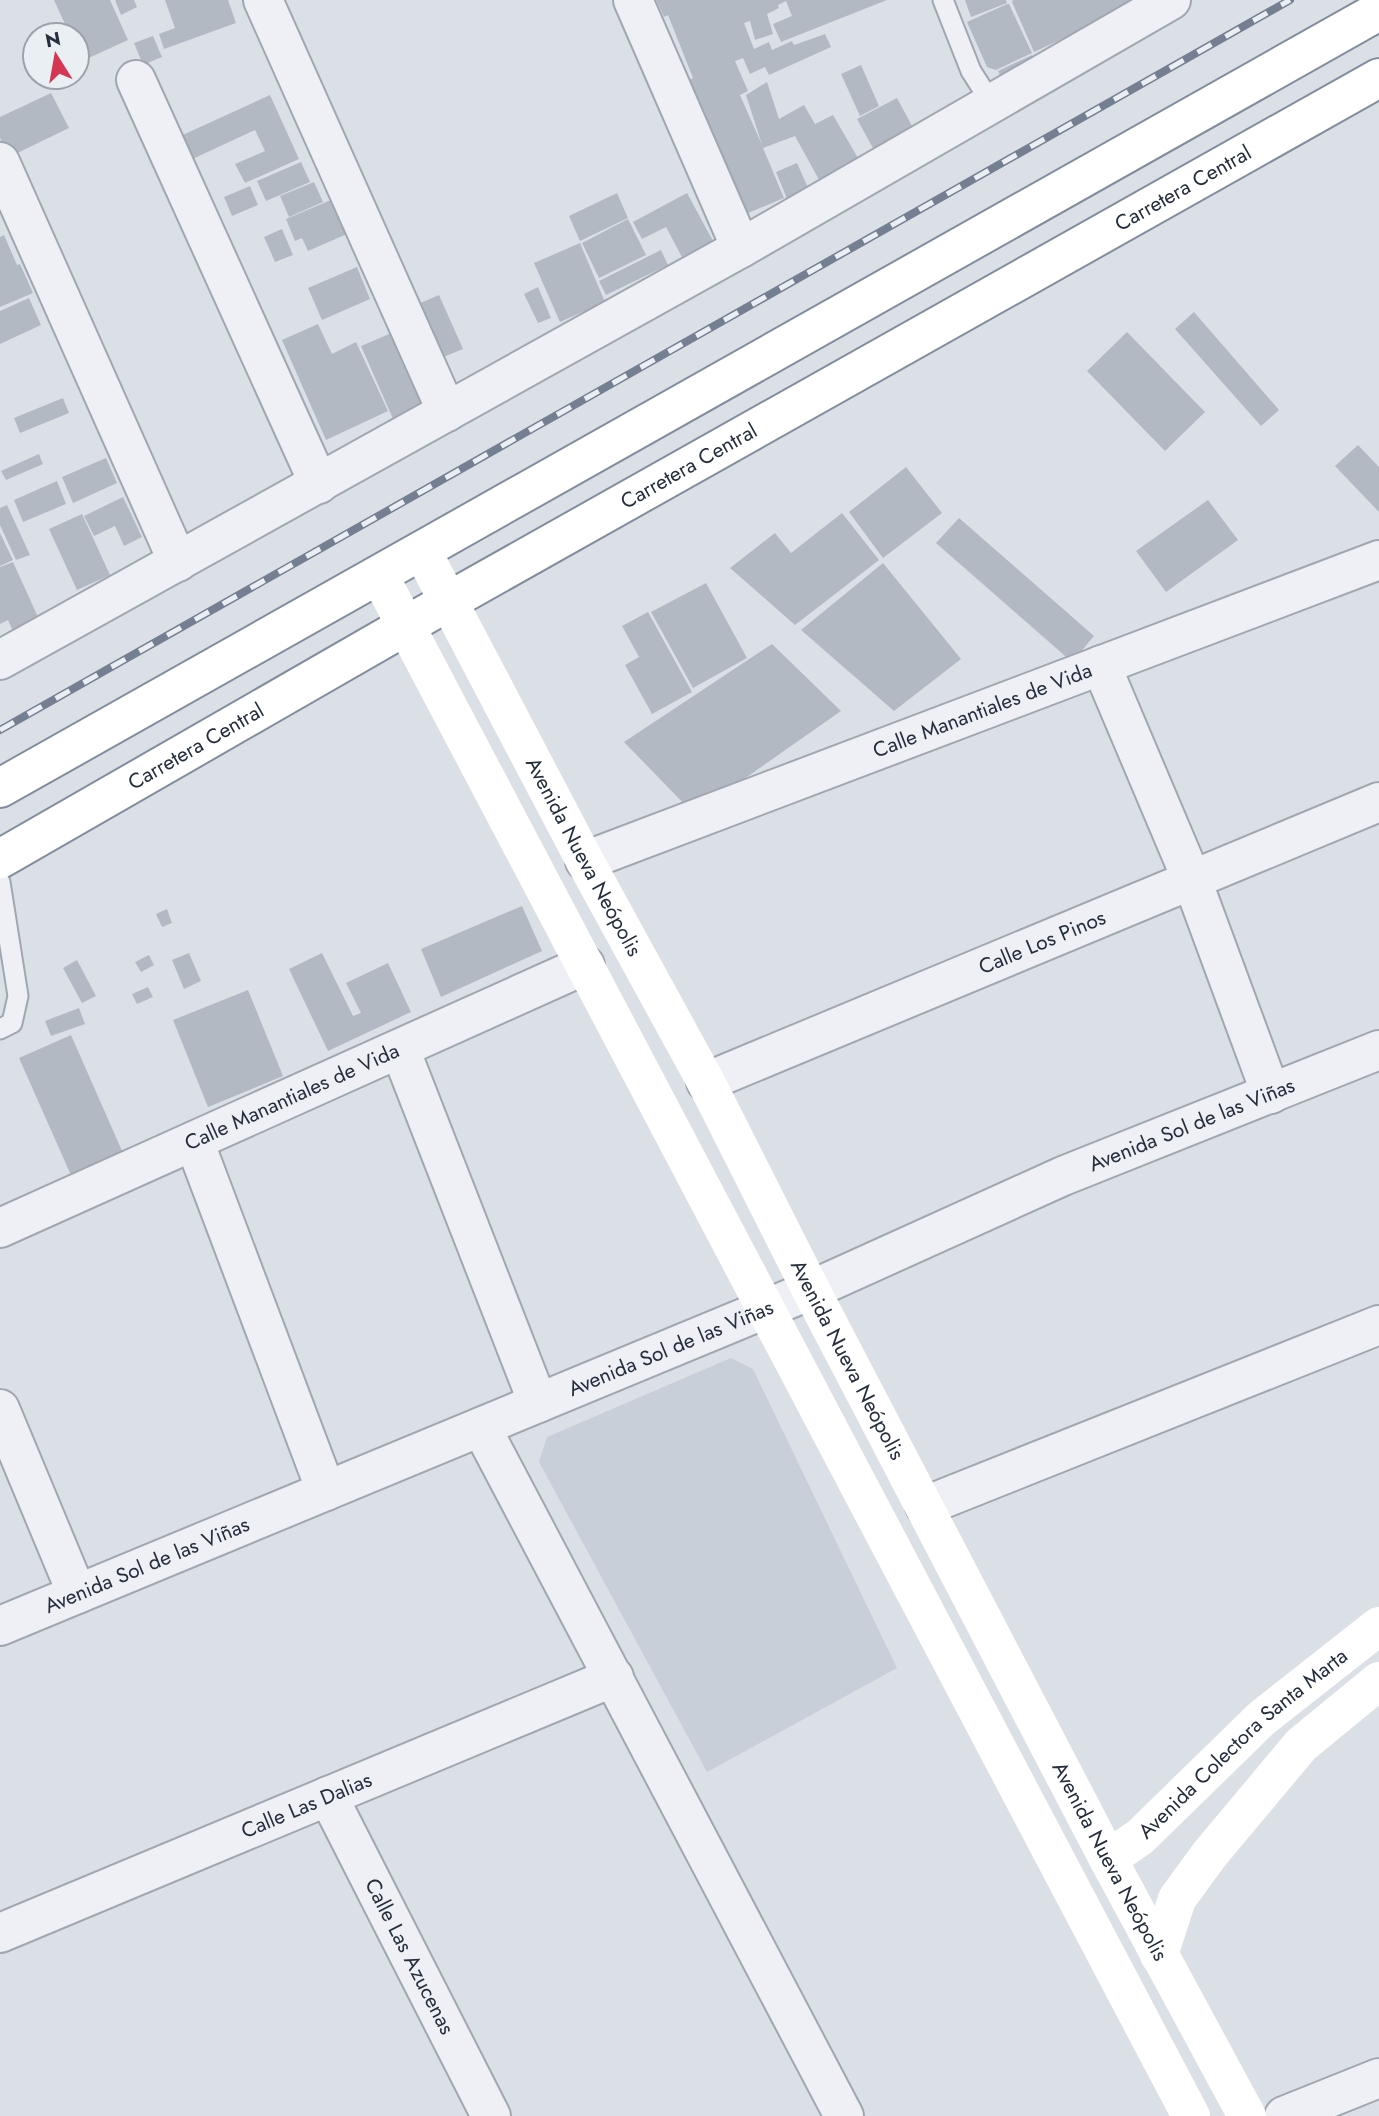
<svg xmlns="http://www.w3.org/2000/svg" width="1379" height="2116" font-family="Jost,sans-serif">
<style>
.built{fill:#c9cfd9}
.building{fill:#b2b9c3}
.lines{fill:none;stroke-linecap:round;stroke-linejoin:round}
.lane-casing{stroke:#a0a7b0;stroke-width:23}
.street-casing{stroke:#a0a7b0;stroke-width:42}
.highway-casing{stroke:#818d9e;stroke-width:42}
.lane{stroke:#eef0f5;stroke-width:19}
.street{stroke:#eef0f5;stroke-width:38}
.secondary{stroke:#fff;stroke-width:38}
.highway{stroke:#fff;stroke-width:38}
.rail-casing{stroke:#747f91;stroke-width:8}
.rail{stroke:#eaeff4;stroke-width:5;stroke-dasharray:16;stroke-linecap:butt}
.labels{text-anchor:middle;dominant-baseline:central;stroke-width:5;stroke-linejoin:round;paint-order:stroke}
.street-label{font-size:21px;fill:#242e3d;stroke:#eaeff4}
</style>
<rect width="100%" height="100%" fill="#dbe0e6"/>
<path class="built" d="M 731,1358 L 753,1369 L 897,1668 L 707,1772 L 539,1462 L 547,1437 Z"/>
<path class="building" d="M 54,0 L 110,0 L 128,40 L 82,61 L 77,50 L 77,35 L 70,35 Z
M 115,0 L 134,0 L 137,7 L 121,15 Z
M 165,0 L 228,0 L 236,23 L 164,49 L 159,34 L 175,28 Z
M 656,0 L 887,0 L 781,42 L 773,24 L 792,16 L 786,1 L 778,5 L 779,8 L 767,14 L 773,34 L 755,40 L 750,21 L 744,23 L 754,49 L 769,42 L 772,50 L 792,41 L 794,45 L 825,34 L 831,47 L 769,75 L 765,67 L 750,74 L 743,58 L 735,61 L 748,91 L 740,95 L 762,145 L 746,95 L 767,82 L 779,119 L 804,105 L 815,124 L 833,115 L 862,165 L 823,187 L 795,136 L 763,148 L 784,198 L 748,213 L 703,110 L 699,112 L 687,81 L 693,78 L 668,15 L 664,17 Z
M 965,0 L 1006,0 L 1007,3 L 971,17 Z
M 1013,0 L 1146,0 L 1034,52 L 1012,2 Z
M 1007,4 L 1009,4 L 1032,53 L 996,70 L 987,67 L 967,22 Z
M 153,36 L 162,57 L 143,65 L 134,43 Z
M 1032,55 L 1037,66 L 1003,82 L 998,71 Z
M 861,65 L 879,106 L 860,116 L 841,74 Z
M 51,93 L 69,128 L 9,157 L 0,138 L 0,117 Z
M 270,95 L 299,159 L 245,183 L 235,164 L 265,151 L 255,130 L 186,162 L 176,138 Z
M 897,98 L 918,137 L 879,159 L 857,119 Z
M 301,162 L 310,182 L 266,201 L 257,181 Z
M 797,163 L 812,197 L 790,206 L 776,172 Z
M 314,182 L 323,202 L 289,217 L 280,196 Z
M 250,186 L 258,205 L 232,216 L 224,197 Z
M 617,193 L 628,218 L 580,241 L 569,216 Z
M 687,193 L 713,241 L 682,257 L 666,227 L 642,239 L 633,222 Z
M 331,200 L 347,234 L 308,251 L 302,238 L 295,241 L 286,219 Z
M 628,219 L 646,255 L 599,278 L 582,243 Z
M 282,229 L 293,255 L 275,262 L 264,237 Z
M 4,235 L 17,265 L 20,264 L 33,293 L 0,307 L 0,237 Z
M 580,243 L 605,302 L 560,322 L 534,263 Z
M 661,250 L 668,265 L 606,295 L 599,281 Z
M 357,267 L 370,299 L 322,320 L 308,288 Z
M 538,287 L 551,318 L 538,323 L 524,294 Z
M 439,295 L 463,349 L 441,358 L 418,304 Z
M 29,298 L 41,325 L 0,344 L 0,311 Z
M 1194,312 L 1279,410 L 1261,426 L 1175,329 Z
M 318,324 L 332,354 L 356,342 L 388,411 L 326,440 L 282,340 Z
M 394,332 L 427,406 L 394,421 L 361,346 Z
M 1127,332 L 1205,412 L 1165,451 L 1087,371 Z
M 63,398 L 69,413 L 20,433 L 14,418 Z
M 1358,445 L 1379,467 L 1379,512 L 1335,466 Z
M 39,454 L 43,464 L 6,480 L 1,471 Z
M 106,458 L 117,483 L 73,503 L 62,477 Z
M 906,467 L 942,513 L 883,558 L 849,512 Z
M 57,481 L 66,504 L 23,522 L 14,500 Z
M 123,497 L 142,537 L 124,546 L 115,526 L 94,536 L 84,516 Z
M 1208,500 L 1238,540 L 1166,592 L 1136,551 Z
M 7,505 L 30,555 L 16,560 L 0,525 L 0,508 Z
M 842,513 L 879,560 L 795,625 L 730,568 L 775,533 L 791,553 Z
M 82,514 L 110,575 L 77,590 L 49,529 Z
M 959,518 L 1094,636 L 1072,662 L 936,543 Z
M 0,533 L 13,560 L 0,566 Z
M 13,562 L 42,626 L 16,638 L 8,620 L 0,624 L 0,567 Z
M 883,563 L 961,659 L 894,711 L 801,630 Z
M 706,583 L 747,658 L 693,688 L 651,612 Z
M 648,612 L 692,692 L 652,714 L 625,665 L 639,657 L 622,626 Z
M 772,644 L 841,711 L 694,814 L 624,742 Z
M 522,906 L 542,951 L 441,997 L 421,949 Z
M 167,909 L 172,923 L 162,927 L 156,914 Z
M 189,953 L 201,981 L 184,989 L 172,960 Z
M 322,953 L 353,1016 L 361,1013 L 346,983 L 388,963 L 411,1012 L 328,1051 L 289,969 Z
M 149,955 L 154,965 L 141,972 L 135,962 Z
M 77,960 L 96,996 L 82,1003 L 63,968 Z
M 148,987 L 153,997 L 137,1004 L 132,994 Z
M 248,990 L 283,1076 L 208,1107 L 173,1020 Z
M 79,1008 L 85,1024 L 51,1036 L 45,1021 Z
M 71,1035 L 130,1169 L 78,1191 L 19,1058 Z"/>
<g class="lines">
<defs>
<path id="lane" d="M 943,0 L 971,71 L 992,104
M 0,882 L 18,996 L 12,1023 L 0,1029"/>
<g id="street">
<path d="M 263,0 L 447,412"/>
<path d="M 633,0 L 741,248"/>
<path d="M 136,80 L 319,484"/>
<path d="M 0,162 L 178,562"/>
<path d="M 0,660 L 741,248 L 1171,0"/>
<path d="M 1101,665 L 1192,880 L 1271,1094"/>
<path id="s1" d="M 585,861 L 1379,560"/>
<path d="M 400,1049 L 538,1403"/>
<path id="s2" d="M 706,1082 L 1379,802"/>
<path d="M 194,1141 L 326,1491"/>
<path id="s3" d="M 0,1228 L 585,965"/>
<path d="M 0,1409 L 77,1594"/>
<path d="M 481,1427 L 844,2116"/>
<path d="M 925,1506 L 1379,1325"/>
<path id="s4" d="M 0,1626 L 811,1290 L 1063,1176 L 1379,1050"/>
<path id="s5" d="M 328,1796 L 491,2116"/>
<path id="s6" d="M 0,1933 L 614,1677"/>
<path d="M 1284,2116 L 1379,2078"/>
</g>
<g id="highway">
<path d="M 0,788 L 1379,11"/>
<path id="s9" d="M 0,859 L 449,601 L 1379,78"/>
</g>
</defs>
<use href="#lane" class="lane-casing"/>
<use href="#street" class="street-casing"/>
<use href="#highway" class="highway-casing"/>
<use href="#lane" class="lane"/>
<use href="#street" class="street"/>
<g class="secondary">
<path id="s7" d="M 422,551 L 585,861 L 706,1082 L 811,1290 L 1108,1859 L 1247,2116"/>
<path d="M 379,575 L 1191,2116"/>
<path id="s8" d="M 1108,1859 L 1140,1837 L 1262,1718 L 1379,1626"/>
<path d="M 1159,1955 L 1177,1899 L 1209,1855 L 1301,1745 L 1379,1681"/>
</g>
<use href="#highway" class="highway"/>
<defs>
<path id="rail" d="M 0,730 L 1290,0"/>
</defs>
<use href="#rail" class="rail-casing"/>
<use href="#rail" class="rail"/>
</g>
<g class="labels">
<g class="street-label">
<text stroke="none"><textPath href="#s9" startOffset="1360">Carretera Central</textPath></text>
<text stroke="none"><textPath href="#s9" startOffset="793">Carretera Central</textPath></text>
<text stroke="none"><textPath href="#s1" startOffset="425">Calle Manantiales de Vida</textPath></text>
<text stroke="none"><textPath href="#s9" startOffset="226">Carretera Central</textPath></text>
<text stroke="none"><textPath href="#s7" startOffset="346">Avenida Nueva Neópolis</textPath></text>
<text stroke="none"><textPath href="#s2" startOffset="364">Calle Los Pinos</textPath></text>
<text stroke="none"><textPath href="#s3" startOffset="320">Calle Manantiales de Vida</textPath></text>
<text stroke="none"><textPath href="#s4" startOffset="1293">Avenida Sol de las Viñas</textPath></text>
<text stroke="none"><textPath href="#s4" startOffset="726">Avenida Sol de las Viñas</textPath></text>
<text stroke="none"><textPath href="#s7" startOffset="914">Avenida Nueva Neópolis</textPath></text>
<text stroke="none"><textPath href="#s4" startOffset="159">Avenida Sol de las Viñas</textPath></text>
<text stroke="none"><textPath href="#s8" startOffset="178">Avenida Colectora Santa Marta</textPath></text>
<text stroke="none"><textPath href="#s6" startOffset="332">Calle Las Dalias</textPath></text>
<text stroke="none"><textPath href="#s7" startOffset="1480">Avenida Nueva Neópolis</textPath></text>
<text stroke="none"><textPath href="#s5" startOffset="180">Calle Las Azucenas</textPath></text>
</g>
</g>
<g transform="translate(56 56) rotate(349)"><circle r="33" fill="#eaeff4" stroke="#9ba2ab" stroke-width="2"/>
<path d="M0-5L12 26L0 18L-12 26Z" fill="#d53653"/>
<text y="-10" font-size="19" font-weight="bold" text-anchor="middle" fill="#242e3d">N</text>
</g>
</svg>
